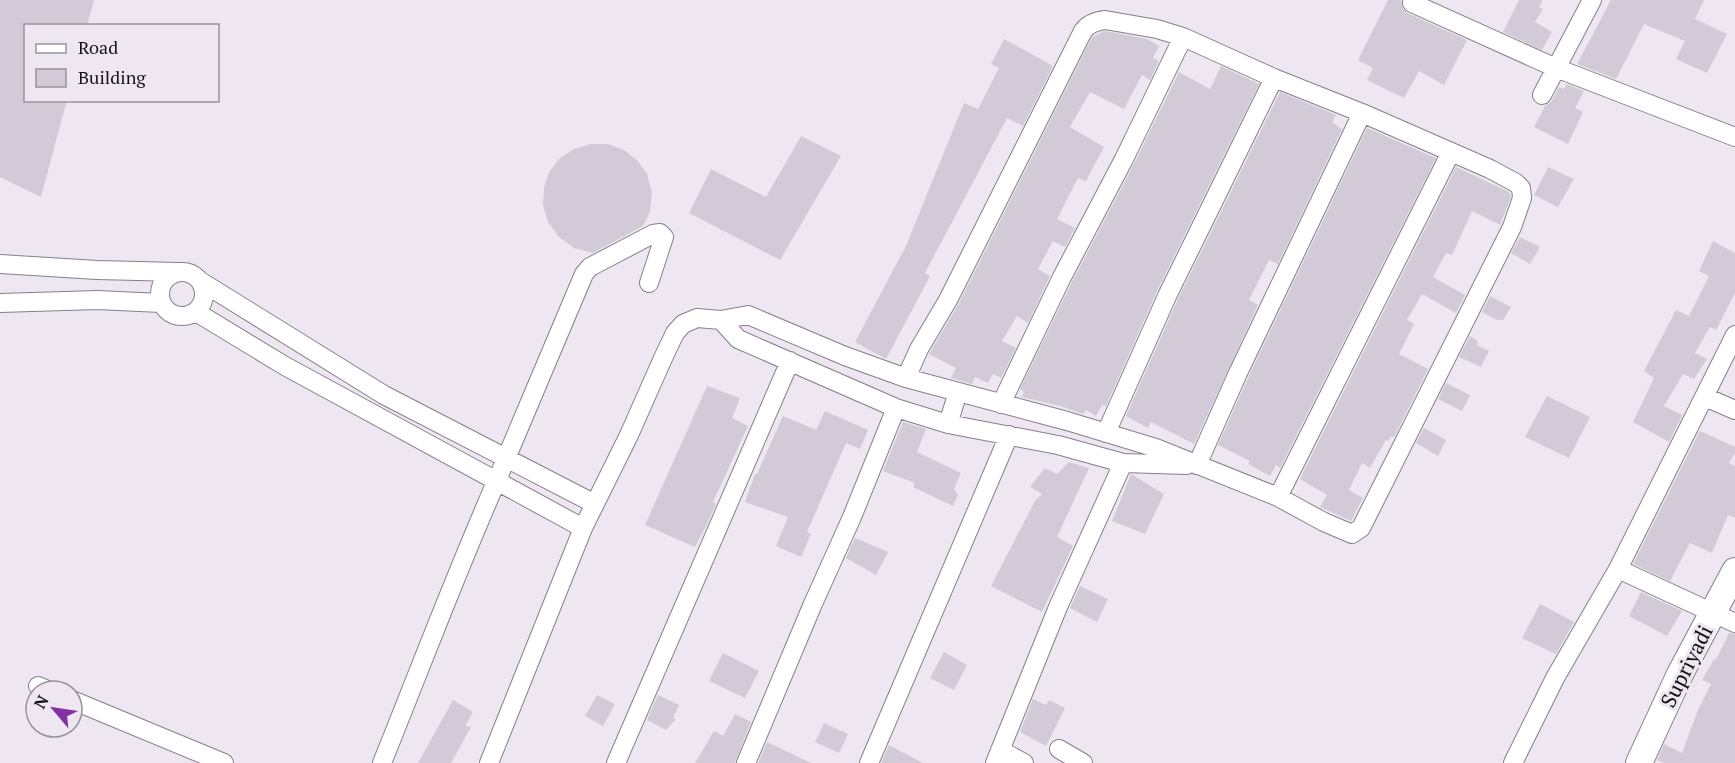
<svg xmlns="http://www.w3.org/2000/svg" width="1735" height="763" font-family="'PT Serif',serif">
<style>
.building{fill:#d2cbd7}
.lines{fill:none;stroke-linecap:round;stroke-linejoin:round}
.minor-casing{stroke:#867f8a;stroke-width:20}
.secondary-casing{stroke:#867f8a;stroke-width:28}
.minor{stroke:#fff;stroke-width:18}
.secondary{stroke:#fff;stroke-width:26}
.labels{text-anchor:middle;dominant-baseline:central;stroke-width:6;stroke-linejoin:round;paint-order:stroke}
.street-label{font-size:21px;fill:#161317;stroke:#eee7f2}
</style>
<rect width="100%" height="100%" fill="#eee7f2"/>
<path class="building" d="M 0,0 L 94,0 L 87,26 L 26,26 L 26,100 L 67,100 L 41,197 L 0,177 Z
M 1388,0 L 1401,0 L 1403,9 L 1407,13 L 1467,40 L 1444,85 L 1419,71 L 1404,98 L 1367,80 L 1373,68 L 1358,60 Z
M 1519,0 L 1543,0 L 1539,7 L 1543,9 L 1535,22 L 1552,32 L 1542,50 L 1503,32 Z
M 1611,0 L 1704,0 L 1695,19 L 1727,34 L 1707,73 L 1676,59 L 1685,41 L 1644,24 L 1616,79 L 1577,64 Z
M 1105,31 L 1147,39 L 1159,46 L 1153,58 L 1159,61 L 1150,80 L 1142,75 L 1124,109 L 1090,92 L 1070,127 L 1104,147 L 1086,181 L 1078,178 L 1057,219 L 1075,228 L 1065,247 L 1053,241 L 1038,269 L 1050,276 L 1028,323 L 1017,316 L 1002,341 L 1016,348 L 1001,378 L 993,374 L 988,383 L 975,377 L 972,384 L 951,378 L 956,368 L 929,354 L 958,305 L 1092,37 Z
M 1004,39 L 1053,66 L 1023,126 L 1007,118 L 925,273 L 930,276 L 886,359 L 855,342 L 906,246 L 964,103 L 978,109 L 999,68 L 991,64 Z
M 1221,66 L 1259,84 L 1158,289 L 1106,406 L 1102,405 L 1096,416 L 1086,410 L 1083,414 L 1060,406 L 1022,397 L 1024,392 L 1020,389 L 1072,282 L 1134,164 L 1179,72 L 1210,89 Z
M 1567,84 L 1584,91 L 1575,108 L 1583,112 L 1568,144 L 1534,127 L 1545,106 L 1552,101 L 1559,87 L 1564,89 Z
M 1280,92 L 1336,115 L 1332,122 L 1342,129 L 1278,264 L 1269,260 L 1249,300 L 1258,305 L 1194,444 L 1151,422 L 1148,428 L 1126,416 L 1178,299 Z
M 1367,128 L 1436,158 L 1280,468 L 1276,465 L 1270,476 L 1248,464 L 1250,461 L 1218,445 L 1248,378 Z
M 801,136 L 841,156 L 780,260 L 689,213 L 711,169 L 766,197 Z
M 591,144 L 608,144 L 624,150 L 637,160 L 647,174 L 652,193 L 650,212 L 643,226 L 593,253 L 574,248 L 559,237 L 548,222 L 543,205 L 544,188 L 549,172 L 560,158 L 574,149 Z
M 1456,167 L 1509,192 L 1511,197 L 1500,225 L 1472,211 L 1452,255 L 1446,253 L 1433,277 L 1465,295 L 1456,313 L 1422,294 L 1407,320 L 1414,324 L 1399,354 L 1428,369 L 1394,437 L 1391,436 L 1388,441 L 1386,440 L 1370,468 L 1362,463 L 1349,490 L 1363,498 L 1351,521 L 1320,507 L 1327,495 L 1300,479 Z
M 1548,167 L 1574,179 L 1558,207 L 1534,195 Z
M 1520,237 L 1540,247 L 1530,264 L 1511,253 Z
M 1713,241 L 1735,253 L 1735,293 L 1716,330 L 1710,327 L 1695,353 L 1707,359 L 1694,379 L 1683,374 L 1664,406 L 1682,415 L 1669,442 L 1633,422 L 1654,378 L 1644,371 L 1676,310 L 1689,316 L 1709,276 L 1699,271 Z
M 1490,296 L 1511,307 L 1503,320 L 1497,320 L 1482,312 Z
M 1470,336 L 1478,341 L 1477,345 L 1489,351 L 1481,367 L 1459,357 Z
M 1446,383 L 1470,395 L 1462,411 L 1438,399 Z
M 707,386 L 740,398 L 732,418 L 748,426 L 713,502 L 716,504 L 706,526 L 695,547 L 645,525 Z
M 1547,396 L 1590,417 L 1569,458 L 1525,437 Z
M 825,411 L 868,430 L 860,449 L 846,443 L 807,532 L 811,534 L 801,557 L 776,546 L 788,517 L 745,502 L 755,474 L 757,474 L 783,416 L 816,430 Z
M 903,422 L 926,429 L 917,452 L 961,473 L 954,489 L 958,495 L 953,506 L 913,487 L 915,483 L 883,471 Z
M 1424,428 L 1446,440 L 1438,456 L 1416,443 Z
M 1700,431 L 1735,447 L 1735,453 L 1729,463 L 1735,466 L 1735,518 L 1728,515 L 1712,553 L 1690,543 L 1670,581 L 1633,564 Z
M 1069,462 L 1089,468 L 1057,537 L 1073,546 L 1042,612 L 991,586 L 1035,501 L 1042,494 L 1030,487 L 1045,468 L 1057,474 Z
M 1131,474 L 1164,494 L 1145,534 L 1112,521 Z
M 855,538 L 888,552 L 876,575 L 846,558 Z
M 1080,586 L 1108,599 L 1097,622 L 1070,608 Z
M 1641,592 L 1682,611 L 1667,636 L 1629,616 Z
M 1540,604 L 1574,622 L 1556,654 L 1522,638 Z
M 1729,633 L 1735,634 L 1735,763 L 1664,763 L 1657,760 L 1664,744 L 1682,753 L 1698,710 L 1711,684 L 1702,680 L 1714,659 L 1716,660 Z
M 944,652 L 967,665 L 954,690 L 930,678 Z
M 723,653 L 759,671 L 745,698 L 709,681 Z
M 597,695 L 615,704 L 603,726 L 585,716 Z
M 658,695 L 679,705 L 673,718 L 676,719 L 666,730 L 647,720 Z
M 1033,699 L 1046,705 L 1049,700 L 1065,708 L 1046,746 L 1020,732 Z
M 453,700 L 473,712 L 465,726 L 471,727 L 451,763 L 418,763 Z
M 735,714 L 751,722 L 735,763 L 695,763 L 714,731 L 723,736 Z
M 824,723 L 848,734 L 839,753 L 815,742 Z
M 767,742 L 811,763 L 758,763 Z
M 889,745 L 923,763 L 881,763 Z"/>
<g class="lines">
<defs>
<path id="minor" d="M 1412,3 L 1556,68 L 1735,137
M 1542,95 L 1592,0
M 0,264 L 97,270 L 179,272
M160 294a22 22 0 1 1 44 0a22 22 0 1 1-44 0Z
M 200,281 L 384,395 L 595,504
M 0,303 L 97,300 L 161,303
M 196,312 L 285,366 L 583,528
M 721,320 L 738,339 L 896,408 L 948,424 L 1058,445 L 1123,463 L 1187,465
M 1705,397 L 1735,410
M 1001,404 L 1062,277 L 1124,159 L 1183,37
M 948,424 L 958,392
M 1106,433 L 1168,294 L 1274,78
M 1197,465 L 1238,373 L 1362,113
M 1278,497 L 1451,152
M 1618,569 L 1735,623
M 38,686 L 50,691
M 72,700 L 224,763
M 1059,749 L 1083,763
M 1000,750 L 1024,763
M 382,763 C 420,669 456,573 497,480 C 526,411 555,343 584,274 L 590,267 L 653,234 L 660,233 L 664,237 L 649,283
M 489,763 L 583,528 L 629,435 L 664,356 L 675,333 L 683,324 L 697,318 L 721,320 L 748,315 L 845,356 L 906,378 L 1067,421 L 1156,448 L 1278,497 L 1324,522 L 1352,534 L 1361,528 L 1512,227 L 1522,198 L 1521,188 L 1516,183 L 1490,169 L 1362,113 L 1274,78 L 1183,37 L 1157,29 L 1105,20 C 1096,21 1088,24 1083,31 L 948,300 L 919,349 L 906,378
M 616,763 L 790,361
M 746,763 L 812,606 L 852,517 L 896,408
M 869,763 L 1009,435
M 995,763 L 1058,607 L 1123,463
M 1513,763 L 1555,678 L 1618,569 L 1735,335"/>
<path id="secondary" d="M 1639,763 L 1680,674 L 1735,571"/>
</defs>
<use href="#minor" class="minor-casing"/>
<use href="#secondary" class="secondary-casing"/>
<use href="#minor" class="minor"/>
<use href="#secondary" class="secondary"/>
</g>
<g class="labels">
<g class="street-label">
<text transform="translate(1686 666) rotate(-63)">Supriyadi</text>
</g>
</g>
<rect x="24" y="24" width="195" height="78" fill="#eee7f2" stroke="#98929a" stroke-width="1.5"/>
<rect x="36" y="44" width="30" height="9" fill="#ffffff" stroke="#98929a" stroke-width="1.5"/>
<text x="78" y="54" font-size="18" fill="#161317">Road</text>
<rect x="36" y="69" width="30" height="18" fill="#d2cbd7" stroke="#98929a" stroke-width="1.5"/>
<text x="78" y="84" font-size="18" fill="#161317">Building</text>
<g transform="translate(54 709) rotate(299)"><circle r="28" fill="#eee7f2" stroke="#98929a" stroke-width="1.5"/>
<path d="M0-4.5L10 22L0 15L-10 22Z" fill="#8032a3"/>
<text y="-9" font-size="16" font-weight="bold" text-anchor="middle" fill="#161317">N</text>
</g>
</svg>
